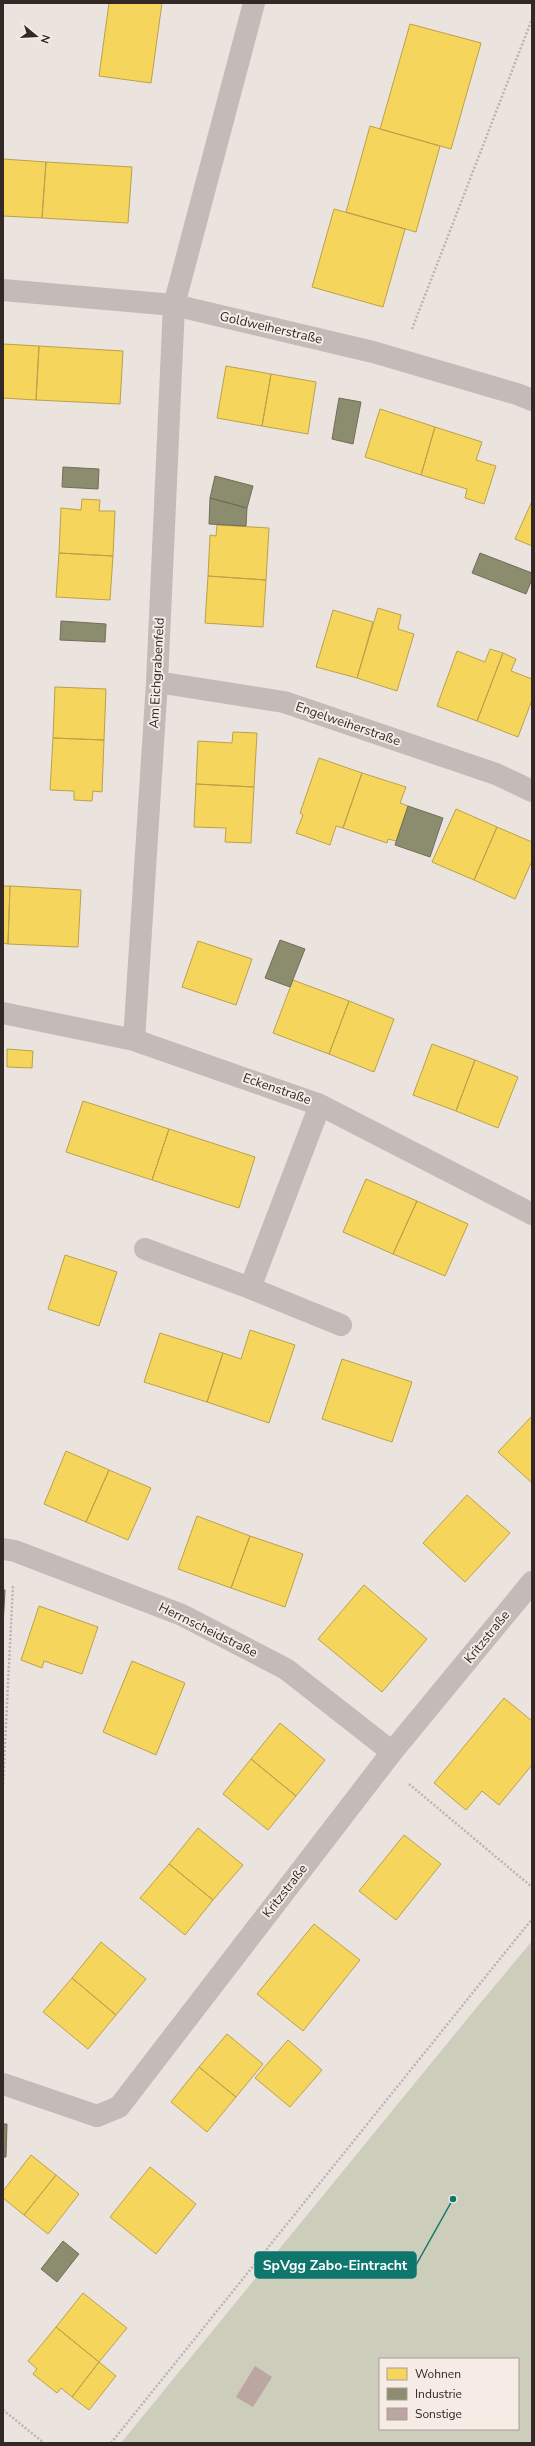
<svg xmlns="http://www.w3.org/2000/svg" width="535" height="2446" font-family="'Nunito Sans',sans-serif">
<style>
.green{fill:#cccdba;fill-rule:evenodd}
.homes{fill:#f6d55c;stroke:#bba14c}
.industry{fill:#8c8c6e;stroke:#716e59}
.building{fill:#bba6a2}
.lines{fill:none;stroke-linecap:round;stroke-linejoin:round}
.path{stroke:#bbb4b0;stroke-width:2.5;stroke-dasharray:2 2;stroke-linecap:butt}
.minor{stroke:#c2bbb7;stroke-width:22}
.labels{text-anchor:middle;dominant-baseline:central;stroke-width:4;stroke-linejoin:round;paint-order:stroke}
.street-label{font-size:13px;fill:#322927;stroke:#f6ece5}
.leader{fill:none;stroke:#0f766e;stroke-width:1.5}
.callout-dot{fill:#0f766e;stroke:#f6ece5;stroke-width:1.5}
.callout{fill:#0f766e;stroke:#0f766e;stroke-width:1.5}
.callout-label{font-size:14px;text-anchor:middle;font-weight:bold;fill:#fff}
</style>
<rect width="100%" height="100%" fill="#eae3de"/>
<path class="green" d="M 532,1941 L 532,2443 L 121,2443 L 477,2007 ZM 380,2359 L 518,2359 L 518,2429 L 380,2429 Z"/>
<path class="homes" d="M 109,3 L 162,3 L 151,83 L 99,76 Z
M 410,24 L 481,43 L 451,149 L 380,129 Z
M 370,126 L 440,146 L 416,232 L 346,212 Z
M 3,159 L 46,162 L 42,218 L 3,216 Z
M 46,162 L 132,167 L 128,223 L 42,218 Z
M 334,209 L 405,229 L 383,307 L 312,287 Z
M 3,344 L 39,346 L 36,400 L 3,398 Z
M 39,346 L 123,351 L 120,404 L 36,400 Z
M 226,366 L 271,374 L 262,426 L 217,418 Z
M 271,374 L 316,382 L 308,434 L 262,426 Z
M 380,409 L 435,427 L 421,475 L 365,457 Z
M 435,427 L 482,442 L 476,460 L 496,466 L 484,504 L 465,498 L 467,489 L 421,475 Z
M 82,499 L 100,500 L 99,511 L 115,511 L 113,556 L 59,553 L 61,508 L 81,510 Z
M 532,501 L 532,546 L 515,539 Z
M 217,525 L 269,528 L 266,580 L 208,576 L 210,535 L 216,536 Z
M 59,553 L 113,556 L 110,600 L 56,597 Z
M 208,576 L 266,580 L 263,627 L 205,623 Z
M 378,608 L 401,615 L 398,629 L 414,634 L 397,691 L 357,678 Z
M 333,610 L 373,622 L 357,678 L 316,667 Z
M 490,649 L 503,653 L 477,721 L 437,706 L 457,651 L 485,662 Z
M 503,653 L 516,659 L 511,671 L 532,679 L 532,700 L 518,737 L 477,721 Z
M 55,687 L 106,689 L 104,740 L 53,738 Z
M 233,732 L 257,733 L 254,787 L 196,784 L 198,741 L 232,743 Z
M 53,738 L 104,740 L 102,792 L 93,791 L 92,801 L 74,800 L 74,791 L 50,790 Z
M 319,758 L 362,773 L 343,828 L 336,826 L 330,845 L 296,833 L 303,815 L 300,813 Z
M 362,773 L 406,787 L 400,803 L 408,806 L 396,841 L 388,839 L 387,843 L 343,828 Z
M 196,784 L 254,787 L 251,843 L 225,842 L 226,828 L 194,827 Z
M 456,809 L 497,827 L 474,880 L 432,862 Z
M 497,827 L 532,842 L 532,861 L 515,899 L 474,880 Z
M 3,886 L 10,886 L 8,944 L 3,943 Z
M 10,886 L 81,890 L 78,947 L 8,944 Z
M 198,941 L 252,959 L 236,1005 L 182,987 Z
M 293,980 L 349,1001 L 329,1054 L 273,1033 Z
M 349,1001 L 394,1019 L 374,1072 L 329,1054 Z
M 432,1044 L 475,1060 L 456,1111 L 413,1095 Z
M 7,1049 L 33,1051 L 32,1068 L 7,1067 Z
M 475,1060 L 518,1077 L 498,1128 L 456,1111 Z
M 83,1101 L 169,1129 L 152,1180 L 66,1152 Z
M 169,1129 L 255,1157 L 239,1208 L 152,1180 Z
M 366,1179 L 417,1201 L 393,1254 L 343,1232 Z
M 417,1201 L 468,1224 L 445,1276 L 393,1254 Z
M 65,1255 L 117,1272 L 99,1326 L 48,1309 Z
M 250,1330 L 295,1345 L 269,1423 L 207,1402 L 223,1353 L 241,1359 Z
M 160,1333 L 223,1353 L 207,1402 L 144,1382 Z
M 342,1359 L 412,1382 L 392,1442 L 322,1419 Z
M 532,1416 L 532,1483 L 498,1452 Z
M 66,1451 L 109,1470 L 86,1522 L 44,1504 Z
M 109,1470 L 151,1488 L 128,1540 L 86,1522 Z
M 467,1495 L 510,1533 L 465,1582 L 423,1543 Z
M 197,1516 L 250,1536 L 231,1588 L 178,1569 Z
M 250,1536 L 303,1554 L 285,1607 L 231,1588 Z
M 364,1585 L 427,1639 L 382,1692 L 318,1639 Z
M 39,1606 L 98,1627 L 82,1674 L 44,1661 L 42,1668 L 21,1660 Z
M 132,1661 L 185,1683 L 156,1755 L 103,1732 Z
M 504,1698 L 532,1721 L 532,1765 L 499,1805 L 482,1791 L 466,1810 L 434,1783 Z
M 280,1723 L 325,1760 L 296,1796 L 251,1759 Z
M 251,1759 L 296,1796 L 268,1830 L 223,1794 Z
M 198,1828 L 243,1865 L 213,1900 L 169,1864 Z
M 404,1835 L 441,1864 L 396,1920 L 359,1891 Z
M 169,1864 L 213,1900 L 185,1935 L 140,1898 Z
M 314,1924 L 360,1960 L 303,2031 L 257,1994 Z
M 101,1942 L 146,1979 L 116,2015 L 72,1978 Z
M 72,1978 L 116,2015 L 88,2049 L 43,2012 Z
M 227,2034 L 263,2064 L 236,2097 L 199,2067 Z
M 288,2040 L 322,2070 L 290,2107 L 255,2078 Z
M 199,2067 L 236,2097 L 207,2132 L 171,2102 Z
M 31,2155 L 56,2175 L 24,2215 L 3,2198 L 3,2191 Z
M 150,2167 L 196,2204 L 156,2254 L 110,2217 Z
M 56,2175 L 79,2194 L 48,2234 L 24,2215 Z
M 83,2293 L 127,2328 L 99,2362 L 56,2327 Z
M 56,2327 L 99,2362 L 72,2397 L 61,2388 L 57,2393 L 33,2374 L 37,2369 L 28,2361 Z
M 99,2362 L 116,2376 L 89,2410 L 72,2397 Z"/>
<path class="industry" d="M 339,398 L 361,402 L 353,444 L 332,439 Z
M 63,467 L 99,469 L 98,489 L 62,487 Z
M 215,476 L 253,486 L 247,508 L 210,498 Z
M 210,498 L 247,508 L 246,526 L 209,524 Z
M 480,553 L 532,573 L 532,579 L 526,594 L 472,573 Z
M 61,621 L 106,624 L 105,642 L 60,640 Z
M 408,806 L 443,818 L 430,857 L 395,845 Z
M 280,940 L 305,949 L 290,987 L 265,978 Z
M 3,1590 L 5,1590 L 3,1626 Z
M 3,2124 L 7,2124 L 6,2157 L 3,2157 Z
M 63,2241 L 79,2254 L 57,2282 L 41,2269 Z"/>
<path class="building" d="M 255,2366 L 272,2377 L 253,2407 L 236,2397 Z"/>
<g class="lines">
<path class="path" d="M 412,329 L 532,19
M 3,1784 L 13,1585
M 409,1784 L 532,1887
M 3,2410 L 44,2443
M 111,2443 L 532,1919"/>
<path class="minor" d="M 3,290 L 174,305 L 373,352 L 517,394 L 532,400
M 157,682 L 284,702 L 496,774 L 532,791
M 3,1013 L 134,1040 L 320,1105 L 532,1214
M 134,1040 L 157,682 L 174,305 L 254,3
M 145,1249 L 250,1288 L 320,1105
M 250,1288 L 341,1325
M 3,1549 L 15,1551 L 182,1615 L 286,1669 L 392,1752
M 3,2084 L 97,2116 L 119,2107 L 392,1752 L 532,1582"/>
</g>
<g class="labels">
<g class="street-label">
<text transform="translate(271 328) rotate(13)">Goldweiherstraße</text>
<text transform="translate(157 673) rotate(-87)">Am Eichgrabenfeld</text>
<text transform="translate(348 724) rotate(19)">Engelweiherstraße</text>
<text transform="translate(277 1089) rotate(19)">Eckenstraße</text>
<text transform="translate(208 1630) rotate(26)">Herrnscheidstraße</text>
<text transform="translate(487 1637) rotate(-51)">Kritzstraße</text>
<text transform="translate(285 1891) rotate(-52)">Kritzstraße</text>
</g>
</g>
<path class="leader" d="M453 2199L416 2265"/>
<circle class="callout-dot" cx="453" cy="2199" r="4"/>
<rect class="callout" x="255" y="2252" width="161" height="26" rx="4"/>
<g class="callout-label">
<text x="335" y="2270">SpVgg Zabo-Eintracht</text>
</g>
<rect width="535" height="2446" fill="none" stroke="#322927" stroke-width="8"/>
<rect x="379" y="2358" width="140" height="72" fill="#f6ece5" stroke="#a89e99"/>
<rect x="387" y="2368" width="20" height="12" fill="#f6d55c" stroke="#a89e99"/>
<text x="415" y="2378" font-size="12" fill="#322927">Wohnen</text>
<rect x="387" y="2388" width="20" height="12" fill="#8c8c6e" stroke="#a89e99"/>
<text x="415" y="2398" font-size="12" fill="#322927">Industrie</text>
<rect x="387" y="2408" width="20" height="12" fill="#bba6a2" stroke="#a89e99"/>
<text x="415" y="2418" font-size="12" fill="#322927">Sonstige</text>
<g transform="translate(36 36) rotate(108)" stroke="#f6ece5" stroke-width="3" paint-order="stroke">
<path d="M0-3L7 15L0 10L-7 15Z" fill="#322927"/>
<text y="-6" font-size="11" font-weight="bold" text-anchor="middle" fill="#322927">N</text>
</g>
</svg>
